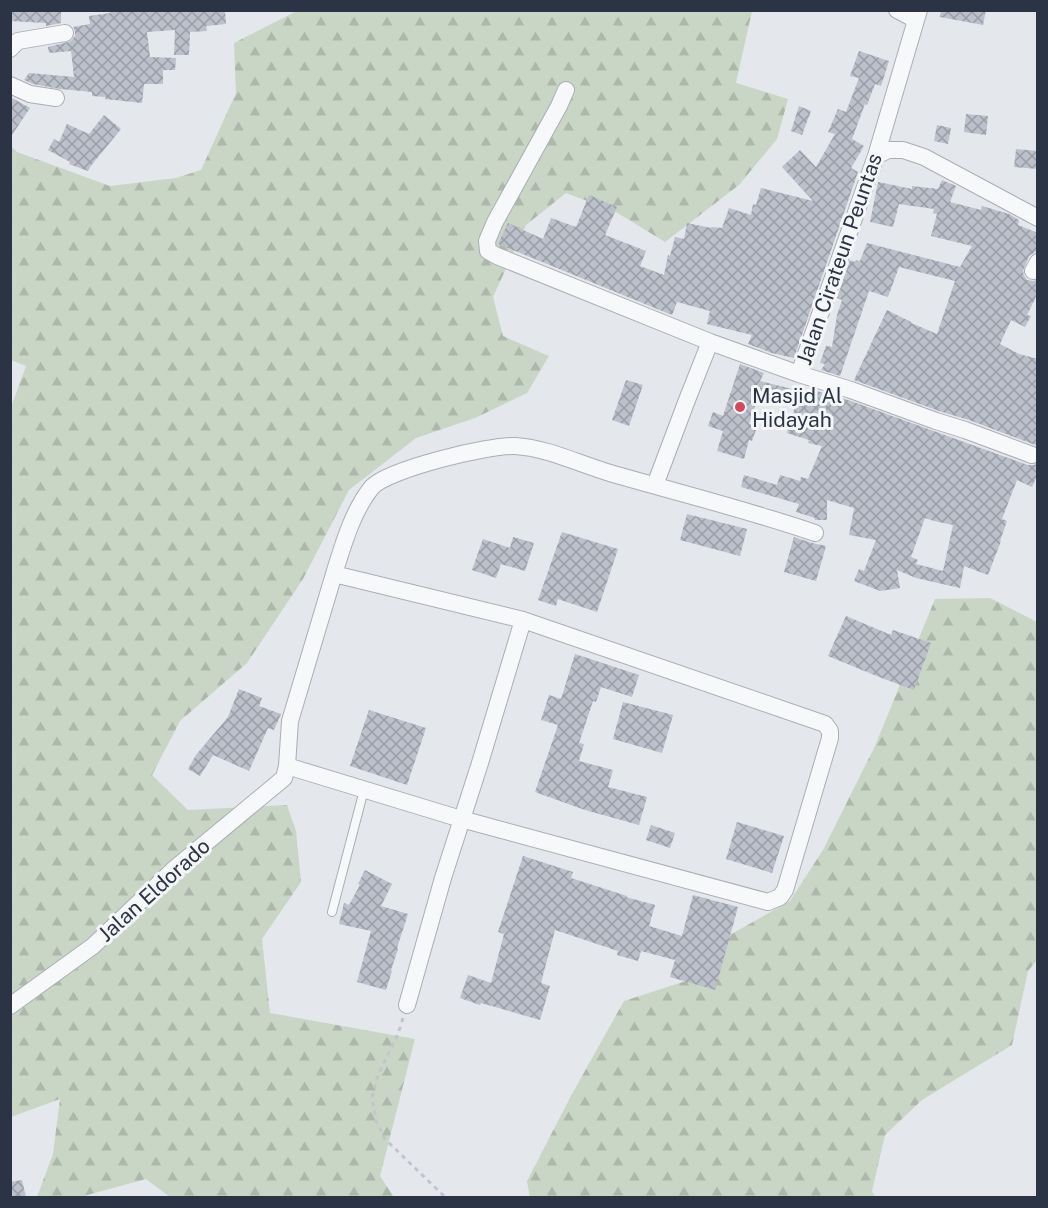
<svg xmlns="http://www.w3.org/2000/svg" width="1048" height="1208" font-family="'Public Sans',sans-serif">
<style>
.forest{fill:url(#forest-firs)}
.building{fill:url(#building-cross-hatch);fill-rule:evenodd}
.lines{fill:none;stroke-linecap:round;stroke-linejoin:round}
.lane-casing{stroke:#a9aeb7;stroke-width:10}
.street-casing{stroke:#a9aeb7;stroke-width:18}
.path{stroke:#c2c5cb;stroke-width:3;stroke-dasharray:4.5 4.5;stroke-linecap:butt}
.lane{stroke:#f7f8fa;stroke-width:8}
.street{stroke:#f7f8fa;stroke-width:16}
.poi-dot{fill:#d1495b;stroke:#f4f6f9;stroke-width:2}
.labels{text-anchor:middle;dominant-baseline:central;stroke-width:6;stroke-linejoin:round;paint-order:stroke}
.street-label{font-size:21px;fill:#2b3445;stroke:#f4f6f9}
.poi-label{font-size:21px;fill:#2b3445;stroke:#f4f6f9;text-anchor:start}
</style>
<defs>
<pattern id="forest-firs" width="22" height="20" patternUnits="userSpaceOnUse" patternTransform="scale(1.5)"><rect width="22" height="20" fill="#c9d6c5"/><path d="M5 1l3.5 6h-7zM16 11l3.5 6h-7z" fill="#adb8ab"/></pattern>
<pattern id="building-cross-hatch" width="8" height="8" patternUnits="userSpaceOnUse" patternTransform="scale(1.5)"><rect width="8" height="8" fill="#bbc0ca"/><path d="M0 0l8 8M0 8l8-8" fill="none" stroke="#989da6"/></pattern>
</defs>
<rect width="100%" height="100%" fill="#e4e7ec"/>
<path class="forest" d="M 297,11 L 752,11 L 736,83 L 788,99 L 777,139 L 739,185 L 665,242 L 616,212 L 566,193 L 526,225 L 493,297 L 503,336 L 549,356 L 527,393 L 475,418 L 416,438 L 349,490 L 303,579 L 247,663 L 180,721 L 152,775 L 188,810 L 287,805 L 296,831 L 301,882 L 262,939 L 270,1013 L 415,1039 L 380,1176 L 394,1197 L 170,1197 L 146,1179 L 80,1197 L 37,1197 L 53,1154 L 60,1099 L 11,1117 L 10,410 L 26,366 L 11,360 L 10,145 L 17,152 L 110,186 L 176,178 L 201,170 L 236,93 L 234,43 Z
M 990,598 L 1037,622 L 1037,960 L 1028,971 L 1012,1045 L 922,1100 L 885,1135 L 872,1191 L 875,1197 L 530,1198 L 527,1181 L 572,1094 L 624,1001 L 695,978 L 719,941 L 790,901 L 823,850 L 875,746 L 935,599 Z"/>
<path class="building" d="M 10,10 L 61,10 L 61,23 L 46,26 L 46,23 L 10,21 Z
M 109,10 L 225,10 L 226,24 L 206,26 L 207,31 L 190,32 L 189,55 L 174,55 L 175,30 L 147,32 L 150,57 L 176,58 L 175,70 L 163,70 L 163,84 L 144,84 L 142,103 L 105,99 L 106,97 L 92,96 L 92,92 L 60,89 L 33,84 L 24,80 L 29,73 L 74,77 L 71,51 L 49,53 L 48,47 L 71,41 L 75,36 L 75,32 L 73,27 L 90,24 L 89,16 L 110,13 Z
M 941,10 L 986,10 L 983,25 L 940,17 Z
M 859,51 L 889,61 L 881,86 L 875,84 L 867,105 L 865,104 L 852,139 L 864,146 L 851,168 L 858,172 L 794,358 L 772,353 L 748,344 L 752,335 L 707,324 L 710,311 L 677,302 L 672,315 L 498,244 L 508,223 L 543,239 L 551,218 L 576,227 L 589,195 L 617,207 L 605,235 L 646,251 L 640,266 L 664,275 L 668,255 L 670,256 L 675,237 L 684,239 L 687,223 L 711,228 L 711,227 L 722,228 L 729,208 L 751,215 L 753,204 L 756,205 L 761,188 L 813,201 L 782,167 L 800,150 L 816,167 L 835,134 L 828,132 L 838,109 L 846,112 L 859,78 L 850,76 Z
M 10,97 L 30,108 L 10,138 Z
M 799,106 L 811,111 L 802,135 L 791,131 Z
M 966,114 L 988,116 L 986,135 L 964,132 Z
M 104,115 L 121,129 L 90,167 L 88,171 L 69,164 L 70,162 L 48,150 L 54,139 L 59,142 L 67,124 L 89,134 Z
M 937,125 L 951,128 L 948,144 L 934,141 Z
M 1016,149 L 1038,151 L 1038,169 L 1014,167 Z
M 942,180 L 956,186 L 950,202 L 981,210 L 982,206 L 1009,214 L 1019,220 L 1018,225 L 1038,233 L 1038,250 L 1029,256 L 1023,271 L 1024,276 L 1027,280 L 1033,281 L 1038,280 L 1038,293 L 1027,315 L 1031,316 L 1025,327 L 1011,320 L 1000,344 L 1019,354 L 1038,359 L 1038,446 L 969,420 L 939,411 L 854,380 L 887,310 L 911,322 L 911,323 L 937,334 L 955,281 L 899,267 L 888,297 L 869,291 L 840,376 L 821,370 L 825,364 L 820,363 L 826,346 L 832,347 L 837,315 L 842,300 L 837,298 L 850,260 L 855,262 L 856,260 L 860,261 L 867,243 L 960,267 L 972,246 L 931,236 L 937,214 L 933,213 L 934,209 L 899,204 L 893,227 L 870,222 L 878,182 L 912,189 L 912,186 L 938,189 Z
M 740,364 L 764,373 L 760,381 L 804,392 L 803,395 L 808,396 L 810,389 L 848,400 L 1028,465 L 1033,465 L 1038,464 L 1038,474 L 1032,487 L 1017,480 L 1002,519 L 1007,521 L 1000,541 L 1001,541 L 988,575 L 964,566 L 960,588 L 916,578 L 897,570 L 900,588 L 880,591 L 854,581 L 859,569 L 864,571 L 876,540 L 849,535 L 854,508 L 827,500 L 827,520 L 815,520 L 815,518 L 796,512 L 799,504 L 741,487 L 744,475 L 777,485 L 780,475 L 800,481 L 801,477 L 808,479 L 822,446 L 808,443 L 809,440 L 787,433 L 795,407 L 758,397 L 749,424 L 757,427 L 752,441 L 749,440 L 744,459 L 717,451 L 723,431 L 708,426 L 713,412 L 723,416 ZM 925,518 L 934,521 L 953,525 L 943,571 L 916,564 L 918,560 L 911,557 Z
M 626,380 L 643,385 L 629,426 L 612,420 Z
M 687,514 L 747,529 L 740,556 L 680,540 Z
M 562,532 L 618,549 L 597,612 L 558,599 L 556,606 L 538,600 Z
M 513,537 L 534,543 L 525,571 L 501,564 L 496,578 L 472,570 L 483,539 L 510,548 Z
M 794,537 L 812,543 L 826,546 L 816,581 L 784,572 Z
M 846,616 L 891,635 L 893,630 L 931,643 L 914,690 L 879,677 L 828,656 Z
M 575,654 L 639,675 L 632,697 L 601,687 L 596,702 L 593,701 L 579,743 L 584,744 L 579,761 L 613,770 L 608,787 L 647,797 L 639,825 L 585,810 L 535,792 L 558,725 L 541,720 L 549,695 L 561,699 Z
M 239,689 L 262,698 L 259,706 L 281,714 L 274,730 L 268,728 L 249,771 L 213,755 L 200,776 L 188,769 L 196,755 L 228,717 Z
M 623,702 L 673,715 L 662,753 L 613,739 Z
M 369,710 L 426,728 L 407,785 L 350,766 Z
M 737,822 L 784,836 L 772,873 L 726,859 Z
M 651,825 L 675,833 L 670,848 L 646,840 Z
M 523,856 L 573,872 L 571,878 L 627,896 L 626,897 L 655,905 L 649,926 L 682,936 L 693,895 L 738,907 L 715,990 L 670,977 L 675,960 L 641,951 L 638,961 L 617,955 L 618,951 L 555,930 L 541,983 L 550,986 L 540,1020 L 481,1003 L 480,1005 L 460,998 L 468,975 L 491,983 L 504,934 L 498,932 Z
M 365,870 L 392,884 L 381,906 L 408,914 L 397,948 L 398,949 L 391,970 L 392,971 L 386,990 L 357,982 L 371,931 L 339,924 L 344,903 L 349,905 L 360,885 L 358,884 Z
M 22,1180 L 26,1197 L 10,1197 L 10,1182 Z"/>
<g class="lines">
<defs>
<path id="lane" d="M 332,912 L 364,790"/>
<path id="street" d="M 897,10 L 916,20
M 10,49 L 18,41 L 65,33
M 10,85 L 30,94 L 56,98
M 566,90 L 559,106 L 495,222 L 487,241 L 488,251 L 497,256 L 710,342
M 876,156 L 888,150 L 903,150 L 924,157 L 1038,218
M 1033,271 L 1038,262
M 799,374 L 876,156 L 919,10
M 655,485 L 687,400 L 710,342 L 799,374 L 851,390 L 936,421 L 965,430 L 1032,455
M 334,574 C 343,545 353,510 372,487 C 389,469 489,445 515,446 C 548,448 579,464 610,473 C 679,493 748,510 815,533
M 407,1005 L 443,878 L 480,763 L 523,620
M 10,1006 L 93,946 L 173,870 L 284,778 L 287,766 L 290,721 L 334,574 L 523,620 L 825,724 L 830,731 L 830,738 L 785,890 L 780,897 L 768,902 L 461,819 L 287,766"/>
</defs>
<use href="#lane" class="lane-casing"/>
<use href="#street" class="street-casing"/>
<path class="path" d="M 403,1018 L 398,1034 L 378,1075 L 372,1097 L 376,1121 L 385,1139 L 446,1198"/>
<use href="#lane" class="lane"/>
<use href="#street" class="street"/>
</g>
<circle class="poi-dot" cx="740" cy="407" r="6"/>
<g class="labels">
<g class="street-label">
<text transform="translate(839 259) rotate(-71)">Jalan Cirateun Peuntas</text>
<text transform="translate(154 890) rotate(-42)">Jalan Eldorado</text>
</g>
<g class="poi-label">
<text x="752" y="395">Masjid Al<tspan x="752" dy="24">Hidayah</tspan></text>
</g>
</g>
<rect width="1048" height="1208" fill="none" stroke="#2b3445" stroke-width="24"/>
</svg>
